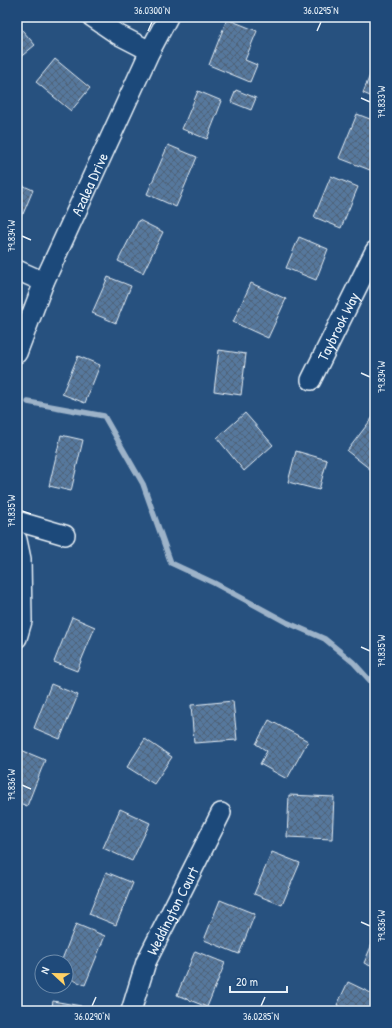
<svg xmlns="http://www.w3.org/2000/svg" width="392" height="1028" font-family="'Patrick Hand',sans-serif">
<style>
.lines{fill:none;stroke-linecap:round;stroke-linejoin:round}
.stream{stroke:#9db3c9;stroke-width:5.5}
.building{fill:url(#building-cross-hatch);stroke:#e8f1f8}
.street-casing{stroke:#e8f1f8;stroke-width:22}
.street{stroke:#1f4a7a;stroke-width:19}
.ticks{fill:none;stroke:#e8f1f8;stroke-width:1.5}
.labels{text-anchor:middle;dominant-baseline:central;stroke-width:4;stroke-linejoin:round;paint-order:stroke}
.street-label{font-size:15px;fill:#e8f1f8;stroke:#1f4a7a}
.neatline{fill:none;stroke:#e8f1f8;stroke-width:1.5}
.ticks-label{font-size:10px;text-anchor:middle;fill:#e8f1f8}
</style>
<defs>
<pattern id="building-cross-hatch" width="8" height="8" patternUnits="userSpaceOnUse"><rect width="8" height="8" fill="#57789d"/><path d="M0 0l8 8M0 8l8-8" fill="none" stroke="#4f6278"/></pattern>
</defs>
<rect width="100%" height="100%" fill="#27517f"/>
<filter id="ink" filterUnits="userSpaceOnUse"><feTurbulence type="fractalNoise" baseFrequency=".025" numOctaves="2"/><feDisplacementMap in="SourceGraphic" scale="8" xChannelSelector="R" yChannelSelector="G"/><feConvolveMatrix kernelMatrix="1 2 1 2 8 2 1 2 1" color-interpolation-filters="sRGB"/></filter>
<g filter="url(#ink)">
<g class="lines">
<path class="stream" d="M 28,402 L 104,416 L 143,484 L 171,563 L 214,583 L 286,622 L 325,639 L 353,662 L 375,686"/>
</g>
<path class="building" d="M 227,19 L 257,31 L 245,60 L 257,65 L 250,82 L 209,65 Z
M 17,24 L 35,45 L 17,60 Z
M 55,59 L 90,88 L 71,111 L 36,82 Z
M 375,62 L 375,98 L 363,93 Z
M 236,90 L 256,98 L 251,110 L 231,102 Z
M 198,91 L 222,101 L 207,139 L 182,129 Z
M 357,114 L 375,121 L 375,157 L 370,170 L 339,158 Z
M 168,145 L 197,157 L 176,207 L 147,194 Z
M 331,176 L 358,187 L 341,228 L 314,217 Z
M 17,183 L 33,190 L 23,214 L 17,211 Z
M 139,220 L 163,232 L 143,273 L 118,261 Z
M 299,237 L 328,249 L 316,280 L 286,268 Z
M 108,277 L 131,286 L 116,323 L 92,313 Z
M 251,283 L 286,299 L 268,338 L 233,322 Z
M 219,350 L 246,354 L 241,395 L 214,391 Z
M 78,356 L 100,365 L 85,403 L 62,394 Z
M 245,413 L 273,445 L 244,471 L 217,438 Z
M 373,417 L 375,419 L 375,473 L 347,451 Z
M 61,435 L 83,440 L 71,491 L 49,486 Z
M 296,451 L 327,460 L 319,490 L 288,482 Z
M 72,617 L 95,627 L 77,671 L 54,662 Z
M 51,684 L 78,695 L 60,739 L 34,728 Z
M 233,701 L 237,740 L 194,743 L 191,705 Z
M 269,720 L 308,741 L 287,779 L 260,764 L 267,751 L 256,744 Z
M 145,739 L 172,757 L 154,784 L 127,767 Z
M 21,750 L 45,760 L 27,806 L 17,802 L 17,760 Z
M 289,795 L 334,797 L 332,839 L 287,837 Z
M 120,809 L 150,823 L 132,861 L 103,848 Z
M 272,852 L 300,863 L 282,905 L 254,894 Z
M 106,872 L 133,883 L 116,925 L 89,914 Z
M 220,900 L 255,914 L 239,954 L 204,940 Z
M 76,924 L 105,936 L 85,985 L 66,977 L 66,962 L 61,962 Z
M 375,937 L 375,968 L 364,963 Z
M 195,951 L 225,963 L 207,1007 L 177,995 Z
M 348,982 L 375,995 L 375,1001 L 370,1011 L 348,1011 L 337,1005 Z
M 53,1001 L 81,1006 L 80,1011 L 51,1011 Z"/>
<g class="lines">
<defs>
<g id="street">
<path d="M 92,17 L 117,34 L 150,51"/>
<path d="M 17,270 L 44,282"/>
<path id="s1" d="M 17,353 L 44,282 L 150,51 L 168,17"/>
<path id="s2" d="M 311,380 L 375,251"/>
<path d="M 17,521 L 65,535"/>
<path d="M 17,540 L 21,559 L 22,621 L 17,638"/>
<path id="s3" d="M 131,1011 L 146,962 L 221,813"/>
</g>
</defs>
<use href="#street" class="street-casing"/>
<use href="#street" class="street"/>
</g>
</g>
<path class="ticks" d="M 148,31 L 152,22M 317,31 L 321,22M 361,98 L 370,102M 22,236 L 31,240M 361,373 L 370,377M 22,511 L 31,514M 361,647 L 370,651M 22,785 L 31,789M 361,922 L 370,926M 92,1006 L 96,997M 261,1006 L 265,997"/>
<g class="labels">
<g class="street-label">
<text stroke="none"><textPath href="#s1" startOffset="184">Azalea Drive</textPath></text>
<text stroke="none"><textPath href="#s2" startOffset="60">Taybrook Way</textPath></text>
<text stroke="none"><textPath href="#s3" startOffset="109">Weddington Court</textPath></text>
</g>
</g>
<rect width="392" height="1028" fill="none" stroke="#1f4a7a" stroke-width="44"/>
<g transform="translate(54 974) rotate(292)"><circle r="19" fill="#1f4a7a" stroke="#6f8dac"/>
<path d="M0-3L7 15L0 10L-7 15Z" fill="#ffd166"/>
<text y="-6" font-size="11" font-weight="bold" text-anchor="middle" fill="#e8f1f8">N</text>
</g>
<path d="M230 986v6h57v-6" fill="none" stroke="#e8f1f8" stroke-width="2"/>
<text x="236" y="986" font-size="12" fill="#e8f1f8" stroke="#1f4a7a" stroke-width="3" paint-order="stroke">20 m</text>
<rect x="22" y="22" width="348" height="984" class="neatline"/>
<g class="ticks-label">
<text x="152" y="14">36.0300°N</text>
<text x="321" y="14">36.0295°N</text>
<text transform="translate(381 102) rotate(-90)" y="4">79.833°W</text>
<text transform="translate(11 236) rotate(-90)" y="4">79.834°W</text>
<text transform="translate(381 377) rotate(-90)" y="4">79.834°W</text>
<text transform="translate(11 511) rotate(-90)" y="4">79.835°W</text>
<text transform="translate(381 651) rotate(-90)" y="4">79.835°W</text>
<text transform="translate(11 785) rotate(-90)" y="4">79.836°W</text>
<text transform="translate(381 926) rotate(-90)" y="4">79.836°W</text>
<text x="92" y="1020">36.0290°N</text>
<text x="261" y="1020">36.0285°N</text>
</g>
</svg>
